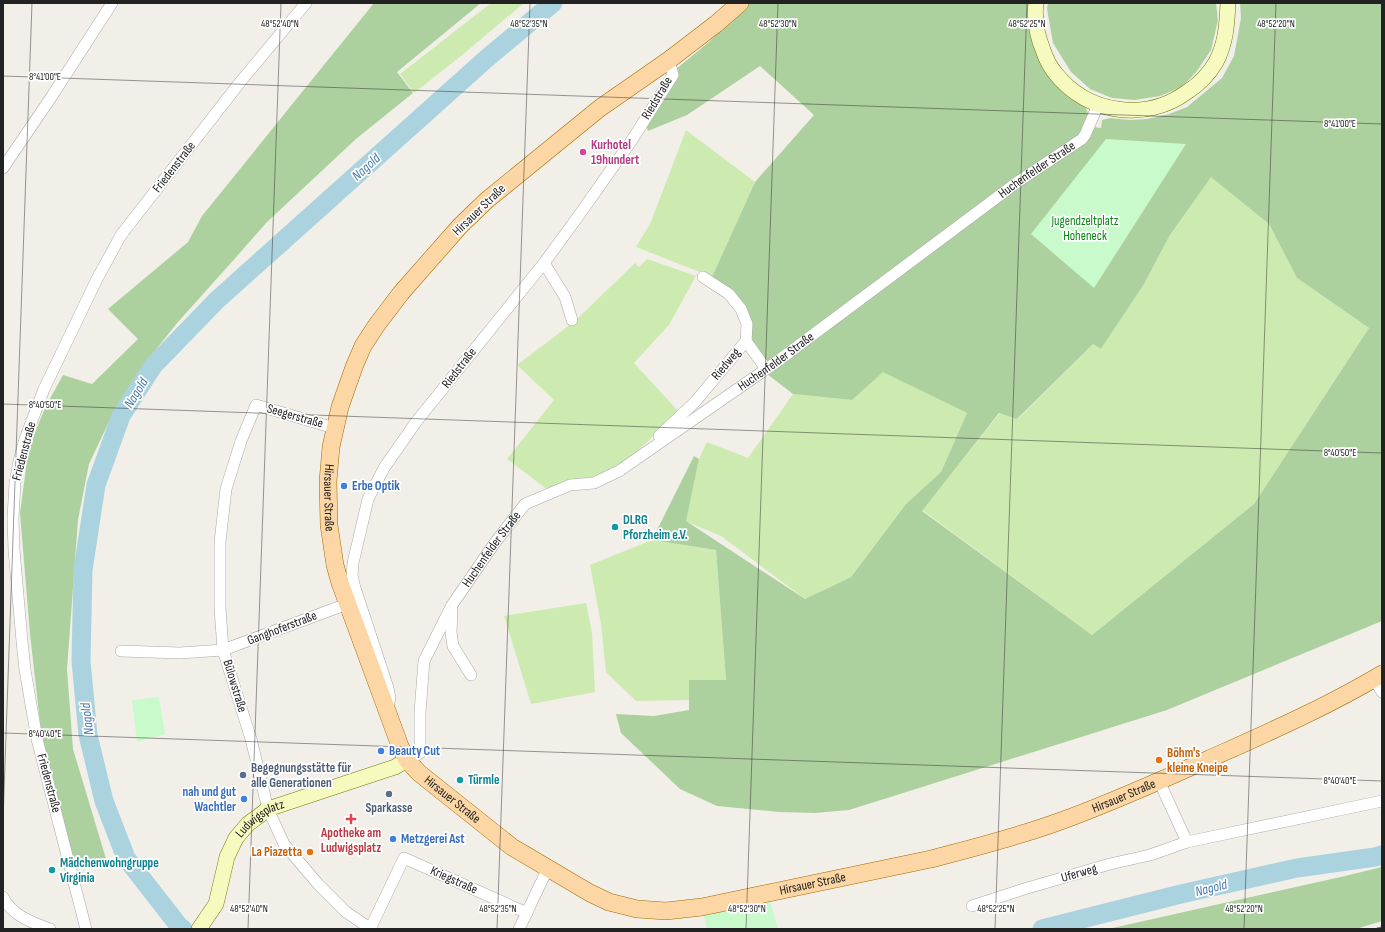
<svg xmlns="http://www.w3.org/2000/svg" width="1385" height="932" font-family="'Sofia Sans Condensed',sans-serif">
<style>
.grass{fill:#cdebb0}
.forest{fill:#add19e;fill-rule:evenodd}
.park{fill:#c8facc}
.lines{fill:none;stroke-linecap:round;stroke-linejoin:round}
.river{stroke:#aad3df;stroke-width:19}
.street-casing{stroke:#a9a9a9;stroke-width:12}
.secondary-casing{stroke:#707d05;stroke-width:16}
.primary-casing{stroke:#a06b00;stroke-width:18}
.street{stroke:#fff;stroke-width:11}
.secondary{stroke:#f7fabf;stroke-width:15}
.primary{stroke:#fcd6a4;stroke-width:17}
.rail{stroke:#707070;stroke-width:3;stroke-dasharray:8 8;stroke-linecap:butt}
.ticks{fill:none;stroke:#222;stroke-width:1;stroke-opacity:0.45}
.hotel-dot{fill:#d1479c;stroke:#fff;stroke-width:1.5}
.shop-dot{fill:#3f7fe0;stroke:#fff;stroke-width:1.5}
.culture-dot{fill:#0f9aa8;stroke:#fff;stroke-width:1.5}
.food-dot{fill:#e8710a;stroke:#fff;stroke-width:1.5}
.service-dot{fill:#5c6f8a;stroke:#fff;stroke-width:1.5}
.health-dot{fill:#e0444e;stroke:#fff;stroke-width:1.5}
.labels{text-anchor:middle;dominant-baseline:central;stroke-width:3.5;stroke-linejoin:round;paint-order:stroke}
.street-label{font-size:13px;fill:#222;stroke:#fff}
.hotel-label{font-size:13px;font-weight:bold;fill:#b23c85;stroke:#fff;text-anchor:start}
.park-label{font-size:13px;fill:#0c8416;stroke:#fff}
.shop-label{font-size:13px;font-weight:bold;fill:#366cbe;stroke:#fff;text-anchor:start}
.culture-label{font-size:13px;font-weight:bold;fill:#0d838f;stroke:#fff;text-anchor:start}
.food-label{font-size:13px;font-weight:bold;fill:#c56008;stroke:#fff;text-anchor:start}
.service-label{font-size:13px;font-weight:bold;fill:#4e5e75;stroke:#fff;text-anchor:start}
.health-label{font-size:13px;font-weight:bold;fill:#be3a42;stroke:#fff}
.water-label{font-size:14px;font-style:italic;fill:#4a7aab;stroke:#fff}
.ticks-label{font-size:10px;text-anchor:middle;fill:#222;stroke:#fff;stroke-width:3.5;stroke-linejoin:round;paint-order:stroke}
</style>
<rect width="100%" height="100%" fill="#f2efe9"/>
<path class="grass" d="M 491,3 L 524,3 L 461,56 L 414,93 L 400,74 Z
M 686,130 L 755,182 L 712,277 L 636,247 L 650,224 Z
M 1211,176 L 1269,224 L 1297,278 L 1369,328 L 1254,504 L 1092,635 L 922,510 L 1000,413 L 1018,419 L 1093,344 L 1101,349 L 1144,284 L 1170,235 Z
M 647,259 L 696,276 L 669,325 L 634,363 L 679,412 L 631,457 L 607,472 L 548,490 L 507,459 L 554,400 L 517,365 L 575,321 L 635,263 L 639,267 Z
M 883,371 L 967,413 L 941,472 L 906,504 L 851,577 L 805,599 L 721,536 L 685,521 L 699,459 L 707,442 L 748,458 L 793,394 L 852,400 Z
M 652,540 L 716,550 L 726,680 L 689,680 L 689,700 L 636,701 L 606,672 L 601,624 L 590,565 Z
M 586,603 L 592,632 L 595,692 L 531,704 L 504,616 Z"/>
<path class="forest" d="M 374,3 L 481,3 L 397,72 L 413,93 L 356,139 L 267,222 L 230,264 L 178,322 L 146,362 L 116,407 L 89,464 L 78,520 L 67,669 L 73,749 L 107,862 L 76,869 L 41,731 L 30,634 L 20,513 L 29,446 L 46,406 L 63,375 L 92,384 L 138,339 L 108,309 L 188,242 L 202,216 Z
M 749,3 L 1028,3 L 1027,21 L 1033,44 L 1041,65 L 1070,97 L 1086,108 L 1093,127 L 1101,128 L 1102,120 L 1110,118 L 1130,120 L 1147,119 L 1169,114 L 1187,107 L 1222,78 L 1234,56 L 1241,18 L 1240,3 L 1382,3 L 1382,621 L 1167,710 L 849,810 L 815,813 L 779,812 L 717,806 L 680,789 L 621,733 L 616,714 L 654,716 L 689,710 L 689,680 L 726,680 L 716,550 L 652,540 L 694,456 L 699,459 L 686,521 L 805,599 L 851,577 L 906,504 L 941,472 L 967,413 L 883,372 L 852,400 L 793,394 L 767,374 L 750,339 L 751,322 L 742,301 L 712,277 L 755,182 L 814,115 L 760,66 L 687,115 L 648,131 L 646,125 L 676,69 L 709,42 ZM 1211,177 L 1269,224 L 1297,278 L 1369,328 L 1254,504 L 1092,635 L 922,511 L 999,413 L 1017,419 L 1093,344 L 1101,349 L 1144,284 L 1170,235 Z
M 1048,3 L 1216,3 L 1218,20 L 1211,50 L 1197,71 L 1182,87 L 1160,96 L 1135,100 L 1112,98 L 1090,89 L 1071,72 L 1053,43 L 1047,9 Z
M 1382,867 L 1382,921 L 1356,929 L 1108,929 L 1345,876 Z"/>
<path class="park" d="M 1106,139 L 1186,144 L 1094,288 L 1031,234 Z
M 159,697 L 165,734 L 137,742 L 132,700 Z
M 769,897 L 778,929 L 707,929 L 703,912 Z"/>
<g class="lines">
<path class="river" d="M 183,929 L 179,926 L 126,858 L 104,801 L 88,735 L 81,661 L 83,570 L 96,485 L 121,416 L 153,366 L 217,300 L 486,59 L 553,3
M 1042,929 L 1181,894 L 1297,868 L 1375,857 L 1382,855"/>
<defs>
<g id="street">
<path d="M 3,168 L 52,96 L 112,3"/>
<path d="M 544,263 L 565,297 L 572,320"/>
<path d="M 746,341 L 766,369"/>
<path d="M 334,428 L 256,405 L 241,441 L 226,489 L 220,542 L 220,608 L 223,650 L 251,739 L 268,809 L 284,844 L 318,884 L 346,912 L 371,929"/>
<path d="M 659,436 L 695,402 L 746,341 L 747,324 L 741,309 L 729,294 L 703,277"/>
<path d="M 452,610 L 451,632 L 453,646 L 471,675"/>
<path d="M 121,651 L 180,653 L 223,650 L 347,604"/>
<path d="M 1374,679 L 1382,692"/>
<path d="M 388,704 L 390,698 L 388,688 L 355,588 L 352,575 L 353,563 L 368,499 L 384,468 L 416,422 L 544,263 L 577,218 L 632,140 L 673,75 L 669,60"/>
<path id="s1" d="M 407,760 L 420,753 L 420,712 L 424,661 L 452,605 L 494,544 L 525,504 L 570,485 L 594,483 L 619,471 L 775,363 L 1019,181 L 1082,139 L 1085,135 L 1098,105"/>
<path d="M 1159,781 L 1187,842"/>
<path d="M 3,897 C 11,915 33,923 50,929"/>
<path d="M 972,906 L 1024,889 L 1110,864 L 1150,855 L 1187,842 L 1382,801"/>
<path d="M 86,929 L 37,739 L 25,670 L 22,641 L 14,550 L 13,518 L 15,483 L 19,461 L 25,439 L 44,389 L 97,279 L 121,235 L 241,81 L 306,3"/>
<path d="M 370,929 L 404,858 L 527,913"/>
<path d="M 519,929 L 548,868"/>
</g>
<g id="secondary">
<path d="M 1036,3 C 1034,19 1037,35 1043,50 C 1046,59 1050,67 1056,74 C 1088,114 1146,122 1187,92 C 1198,85 1209,74 1216,62 C 1226,43 1227,24 1228,3"/>
<path id="s2" d="M 199,929 L 216,904 L 227,857 L 236,838 L 248,824 L 268,809 L 395,767 L 407,760"/>
</g>
<g id="primary">
<path id="s3" d="M 740,3 L 716,24 L 669,60 L 600,108 L 487,200 L 460,226 L 401,293 L 376,326 L 363,346 L 354,367 L 340,407 L 331,447 L 328,481 L 329,525 L 335,565 L 340,583 L 400,746 L 407,760 L 419,773 L 512,847 L 590,893 L 609,902 L 637,909 L 666,911 L 702,907 L 931,859 C 973,848 1017,837 1058,822 C 1109,804 1159,781 1209,759 C 1267,733 1327,707 1382,674"/>
</g>
</defs>
<use href="#street" class="street-casing"/>
<use href="#secondary" class="secondary-casing"/>
<use href="#primary" class="primary-casing"/>
<use href="#street" class="street"/>
<use href="#secondary" class="secondary"/>
<use href="#primary" class="primary"/>
<path class="rail" d="M 1377,929 L 1382,928"/>
</g>
<path class="ticks" d="M 3,76 L 1382,124M 3,404 L 1382,453M 3,733 L 1382,781M 3,820 L 32,3M 248,929 L 281,3M 497,929 L 530,3M 746,929 L 778,3M 995,929 L 1027,3M 1244,929 L 1276,3"/>
<circle class="hotel-dot" cx="583" cy="152" r="4"/>
<g class="shop-dot">
<circle cx="344" cy="486" r="4"/>
<circle cx="381" cy="751" r="4"/>
<circle cx="244" cy="799" r="4"/>
<circle cx="393" cy="839" r="4"/>
</g>
<g class="culture-dot">
<circle cx="615" cy="527" r="4"/>
<circle cx="460" cy="780" r="4"/>
<circle cx="52" cy="870" r="4"/>
</g>
<g class="food-dot">
<circle cx="1159" cy="760" r="4"/>
<circle cx="310" cy="852" r="4"/>
</g>
<g class="service-dot">
<circle cx="243" cy="775" r="4"/>
<circle cx="389" cy="794" r="4"/>
</g>
<path class="health-dot" d="M349 813h4v4h4v4h-4v4h-4v-4h-4v-4h4z"/>
<g class="labels">
<g class="street-label">
<text transform="translate(657 98) rotate(-59)">Riedstraße</text>
<text transform="translate(174 167) rotate(-52)">Friedenstraße</text>
<text stroke="none"><textPath href="#s1" startOffset="910">Huchenfelder Straße</textPath></text>
<text transform="translate(479 210) rotate(-44)">Hirsauer Straße</text>
<text stroke="none"><textPath href="#s1" startOffset="586">Huchenfelder Straße</textPath></text>
<text transform="translate(726 364) rotate(-50)">Riedweg</text>
<text transform="translate(459 368) rotate(-52)">Riedstraße</text>
<text transform="translate(295 416) rotate(16)">Seegerstraße</text>
<text transform="translate(24 451) rotate(-75)">Friedenstraße</text>
<text stroke="none"><textPath href="#s3" startOffset="670">Hirsauer Straße</textPath></text>
<text stroke="none"><textPath href="#s1" startOffset="238">Huchenfelder Straße</textPath></text>
<text transform="translate(282 628) rotate(-21)">Ganghoferstraße</text>
<text transform="translate(235 686) rotate(73)">Bülowstraße</text>
<text transform="translate(49 783) rotate(75)">Friedenstraße</text>
<text stroke="none"><textPath href="#s3" startOffset="1725">Hirsauer Straße</textPath></text>
<text stroke="none"><textPath href="#s3" startOffset="1006">Hirsauer Straße</textPath></text>
<text stroke="none"><textPath href="#s2" startOffset="131">Ludwigsplatz</textPath></text>
<text transform="translate(1079 873) rotate(-16)">Uferweg</text>
<text transform="translate(454 880) rotate(24)">Kriegstraße</text>
<text stroke="none"><textPath href="#s3" startOffset="1401">Hirsauer Straße</textPath></text>
</g>
<g class="hotel-label">
<text x="591" y="145">Kurhotel<tspan x="591" dy="15">19hundert</tspan></text>
</g>
<g class="park-label">
<text x="1085" y="221">Jugendzeltplatz<tspan x="1085" dy="15">Hoheneck</tspan></text>
</g>
<g class="shop-label">
<text x="352" y="486">Erbe Optik</text>
<text x="389" y="751">Beauty Cut</text>
<text x="236" y="792" text-anchor="end">nah und gut<tspan x="236" dy="15">Wachtler</tspan></text>
<text x="401" y="839">Metzgerei Ast</text>
</g>
<g class="culture-label">
<text x="623" y="520">DLRG<tspan x="623" dy="15">Pforzheim e.V.</tspan></text>
<text x="468" y="780">Türmle</text>
<text x="60" y="863">Mädchenwohngruppe<tspan x="60" dy="15">Virginia</tspan></text>
</g>
<g class="food-label">
<text x="1167" y="753">Böhm's<tspan x="1167" dy="15">kleine Kneipe</tspan></text>
<text x="302" y="852" text-anchor="end">La Piazetta</text>
</g>
<g class="service-label">
<text x="251" y="768">Begegnungsstätte für<tspan x="251" dy="15">alle Generationen</tspan></text>
<text x="389" y="808" text-anchor="middle">Sparkasse</text>
</g>
<g class="health-label">
<text x="351" y="833">Apotheke am<tspan x="351" dy="15">Ludwigsplatz</tspan></text>
</g>
<g class="water-label">
<text transform="translate(366 167) rotate(-42)">Nagold</text>
<text transform="translate(136 393) rotate(-58)">Nagold</text>
<text transform="translate(87 719) rotate(-97)">Nagold</text>
<text transform="translate(1211 888) rotate(-14)">Nagold</text>
</g>
</g>
<g class="ticks-label">
<text x="280" y="27">48°52'40"N</text>
<text x="529" y="27">48°52'35"N</text>
<text x="778" y="27">48°52'30"N</text>
<text x="1027" y="27">48°52'25"N</text>
<text x="1276" y="27">48°52'20"N</text>
<text x="45" y="80">8°41'00"E</text>
<text x="1340" y="127">8°41'00"E</text>
<text x="45" y="408">8°40'50"E</text>
<text x="1340" y="456">8°40'50"E</text>
<text x="45" y="737">8°40'40"E</text>
<text x="1340" y="784">8°40'40"E</text>
<text x="249" y="912">48°52'40"N</text>
<text x="498" y="912">48°52'35"N</text>
<text x="747" y="912">48°52'30"N</text>
<text x="996" y="912">48°52'25"N</text>
<text x="1244" y="912">48°52'20"N</text>
</g>
<rect width="1385" height="932" fill="none" stroke="#222222" stroke-width="8"/>
</svg>
